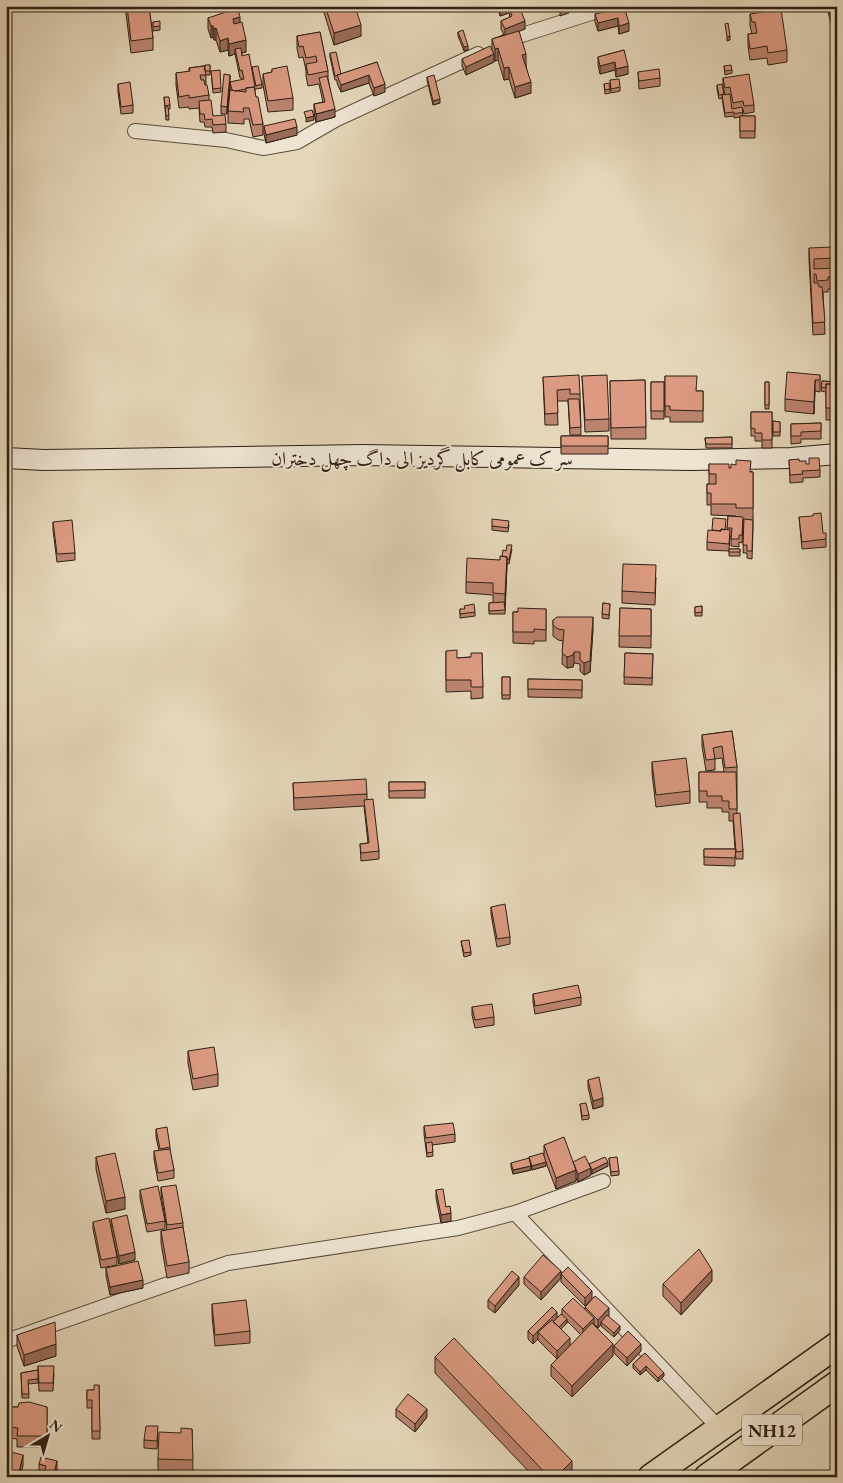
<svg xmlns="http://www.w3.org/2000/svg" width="843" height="1483" font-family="'EB Garamond',Amiri,serif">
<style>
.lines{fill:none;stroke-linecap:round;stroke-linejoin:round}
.street-casing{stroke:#5c4e3e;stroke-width:16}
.secondary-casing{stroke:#2e2015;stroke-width:22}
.highway-casing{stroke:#2e2015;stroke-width:28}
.street{stroke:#ede4d2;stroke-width:14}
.secondary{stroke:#ede4d2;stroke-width:20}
.highway{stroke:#e4d6b9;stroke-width:25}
.wall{fill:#bc846f;stroke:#2e2015;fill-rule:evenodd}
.shaded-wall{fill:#996c5a;stroke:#2e2015}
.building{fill:#db9a81;stroke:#2e2015}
.labels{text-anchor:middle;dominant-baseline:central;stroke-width:4;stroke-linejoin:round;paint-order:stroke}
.shield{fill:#ede4d2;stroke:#675b4e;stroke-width:1}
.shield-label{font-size:18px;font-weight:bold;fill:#2e2015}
.street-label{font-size:19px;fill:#2e2015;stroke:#ede4d2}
</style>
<rect width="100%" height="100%" fill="#e4d6b9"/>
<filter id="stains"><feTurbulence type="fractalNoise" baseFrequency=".004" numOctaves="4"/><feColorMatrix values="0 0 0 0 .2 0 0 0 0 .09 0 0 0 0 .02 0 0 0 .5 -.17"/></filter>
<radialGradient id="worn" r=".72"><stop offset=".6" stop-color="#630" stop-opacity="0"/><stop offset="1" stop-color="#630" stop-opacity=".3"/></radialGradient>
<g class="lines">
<defs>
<path id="street" d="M 505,42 L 522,35 L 613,6
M 135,131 L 226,140 L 263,148 L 297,142 L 335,120 L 478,54
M 515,1213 L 719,1428
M 6,1341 L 228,1263 L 458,1228 L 515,1213 L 603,1181"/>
<path id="secondary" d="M 6,458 L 44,460 L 362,455 L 691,460 L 791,458 L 837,454"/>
<path id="highway" d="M 651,1477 L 837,1345
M 707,1477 L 837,1384"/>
</defs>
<use href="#street" class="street-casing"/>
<use href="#secondary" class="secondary-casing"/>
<use href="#highway" class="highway-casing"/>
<use href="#street" class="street"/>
<use href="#secondary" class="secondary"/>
<use href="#highway" class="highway"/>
</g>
<path class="wall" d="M 125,6 L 149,6 L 153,38 L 153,50 L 131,53 Z
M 322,6 L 355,6 L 361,36 L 334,45 Z
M 498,6 L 519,6 L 525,29 L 519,31 L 526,65 L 531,93 L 515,98 L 509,79 L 504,80 L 498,60 L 495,61 L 494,59 L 494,62 L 466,75 L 462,66 L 462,59 L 492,49 L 492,39 L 504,35 L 501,29 L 501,21 L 510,17 L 509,13 L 500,16 L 498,9 Z
M 606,6 L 629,31 L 619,34 L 618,26 L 598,31 L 595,22 L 595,14 L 606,12 Z
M 828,6 L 837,6 L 837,22 L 831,23 L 828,12 Z
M 750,14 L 787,50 L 787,62 L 768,65 L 767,58 L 750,60 L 748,46 L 748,34 L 752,34 L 750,26 Z
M 208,18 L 240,23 L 246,52 L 242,53 L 242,56 L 252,67 L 262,84 L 262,88 L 255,89 L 255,93 L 263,124 L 263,135 L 253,137 L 249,119 L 244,119 L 244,124 L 228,123 L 228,111 L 230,90 L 230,82 L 243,80 L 242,78 L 240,78 L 235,54 L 229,56 L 228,50 L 220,52 L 216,40 L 214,40 L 213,37 L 211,38 L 208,29 Z
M 153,22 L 160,26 L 160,30 L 153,31 Z
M 320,32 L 328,71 L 328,78 L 335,117 L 316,122 L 314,112 L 314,104 L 323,102 L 319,84 L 308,86 L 306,76 L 306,69 L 306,70 L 303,57 L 299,58 L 297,48 L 297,36 Z
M 458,32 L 468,50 L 464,51 L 458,36 Z
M 624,50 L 628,74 L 616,77 L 615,70 L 600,74 L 598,65 L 598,57 Z
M 330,53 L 341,74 L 377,62 L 385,92 L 374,96 L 369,83 L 341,92 L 337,83 L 337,80 L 335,80 L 330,57 Z
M 210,65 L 210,75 L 206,75 L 206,85 L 209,95 L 209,100 L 213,116 L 226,124 L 226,132 L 213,133 L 212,127 L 205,127 L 204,122 L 200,122 L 199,108 L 189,109 L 189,107 L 179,108 L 176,85 L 176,73 L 189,72 L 189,68 Z
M 724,66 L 732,70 L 732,73 L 725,75 Z
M 272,69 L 293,98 L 293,110 L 268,112 L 263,85 L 263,74 L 272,72 Z
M 211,71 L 221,88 L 221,92 L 213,93 Z
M 638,72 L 660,78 L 660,86 L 639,89 Z
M 427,77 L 440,103 L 433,105 L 427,80 Z
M 723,78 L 754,105 L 754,112 L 744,114 L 743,109 L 742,109 L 743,116 L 755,116 L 755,138 L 740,138 L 740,117 L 734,118 L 734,116 L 725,117 L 722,98 L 719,99 L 717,89 L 717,85 L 725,95 L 723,86 Z
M 610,80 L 620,87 L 620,91 L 611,93 Z
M 230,83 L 227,114 L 221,114 L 221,106 Z
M 118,84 L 133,105 L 133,113 L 121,114 L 118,92 Z
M 604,84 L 610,89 L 610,93 L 605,94 Z
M 164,97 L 170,105 L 170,109 L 168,109 L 169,120 L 166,120 Z
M 264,126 L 297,135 L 266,143 L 264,134 Z
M 835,206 L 837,206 L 836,222 L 835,214 Z
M 809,248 L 834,258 L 834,268 L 837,268 L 837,288 L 828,289 L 828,292 L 823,292 L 825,334 L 813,335 L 809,260 Z
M 820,375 L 820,392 L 815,391 L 814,414 L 785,411 L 785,399 Z
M 582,376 L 609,419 L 609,431 L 585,432 Z
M 665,376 L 697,391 L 703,391 L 703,422 L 670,422 L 670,417 L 665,417 Z
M 543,377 L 580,394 L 581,435 L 570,435 L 568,401 L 557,401 L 558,425 L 545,425 Z
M 645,380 L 646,439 L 611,439 L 610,381 Z
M 822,381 L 837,382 L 837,420 L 826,420 L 826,392 L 821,391 Z
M 651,382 L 664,382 L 664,419 L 651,419 Z
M 765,382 L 769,382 L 769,409 L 765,409 Z
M 751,412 L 772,412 L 772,448 L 762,448 L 762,441 L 755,441 L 755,436 L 751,436 Z
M 773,421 L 780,422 L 780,436 L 773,436 Z
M 821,423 L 821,439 L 801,439 L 801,443 L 791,444 L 791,424 Z
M 561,436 L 608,436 L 608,454 L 561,454 Z
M 732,437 L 732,448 L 706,448 L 705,438 Z
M 789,460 L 799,461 L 820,470 L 820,477 L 803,478 L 803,482 L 790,483 Z
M 709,464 L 753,472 L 753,528 L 752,559 L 747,558 L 747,553 L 743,553 L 744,520 L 743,519 L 742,543 L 739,542 L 739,547 L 731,546 L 731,536 L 730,536 L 729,549 L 740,549 L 740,556 L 729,556 L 729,551 L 707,550 L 707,542 L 726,530 L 727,530 L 728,516 L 736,517 L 736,516 L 711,515 L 711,505 L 707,505 L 707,484 L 709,484 Z
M 799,517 L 823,533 L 826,539 L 826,547 L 802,549 Z
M 53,522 L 75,553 L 75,560 L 57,562 L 53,530 Z
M 509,525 L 508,532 L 492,530 L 492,526 Z
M 512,549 L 509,564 L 507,563 L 505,614 L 489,614 L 489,603 L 493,603 L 493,595 L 466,593 L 466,582 L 500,560 L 506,551 Z
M 656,577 L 655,605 L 622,603 L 622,591 Z
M 603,603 L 610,604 L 609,619 L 602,618 Z
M 702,606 L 702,616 L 695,616 L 695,607 Z
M 620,608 L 651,609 L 651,648 L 619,647 Z
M 460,609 L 475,612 L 475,616 L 460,618 Z
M 546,609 L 546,641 L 534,641 L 534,644 L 513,643 L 513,612 Z
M 553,620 L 593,629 L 590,672 L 584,675 L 580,671 L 580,664 L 574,663 L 573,667 L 567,668 L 562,664 L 563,641 L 558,640 L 553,636 Z
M 446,651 L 457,658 L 471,657 L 482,653 L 483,698 L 471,699 L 471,691 L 446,692 Z
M 625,653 L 653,654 L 652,685 L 624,684 Z
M 502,677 L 510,677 L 510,699 L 502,699 Z
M 528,679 L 582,680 L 582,698 L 528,697 Z
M 732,731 L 737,767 L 737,813 L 743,851 L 743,859 L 736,859 L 735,851 L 735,866 L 704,865 L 704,849 L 735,849 L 733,821 L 729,821 L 729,812 L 722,812 L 722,808 L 707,808 L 707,802 L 699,802 L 699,772 L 724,772 L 722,758 L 715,759 L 715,770 L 706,771 L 702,746 L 702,735 Z
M 652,762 L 690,791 L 690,803 L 656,807 L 652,773 Z
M 389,782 L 425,782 L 425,798 L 389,798 Z
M 293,783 L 367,794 L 367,800 L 379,851 L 379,859 L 361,861 L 360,844 L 368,843 L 364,806 L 294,810 Z
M 491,907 L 510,937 L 510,944 L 497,947 L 491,914 Z
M 461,941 L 471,952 L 471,955 L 464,957 Z
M 533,994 L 581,997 L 581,1005 L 535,1014 L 533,1002 Z
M 472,1007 L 494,1017 L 494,1025 L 475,1028 L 472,1015 Z
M 188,1051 L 218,1074 L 218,1086 L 193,1090 L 188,1063 Z
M 588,1080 L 603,1106 L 593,1109 L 588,1087 Z
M 580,1104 L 589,1115 L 589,1119 L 582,1120 Z
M 424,1126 L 455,1134 L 455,1142 L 432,1145 L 433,1156 L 427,1157 L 424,1134 Z
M 156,1129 L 170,1147 L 170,1152 L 174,1170 L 174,1178 L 158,1181 L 154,1159 L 154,1151 L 159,1151 L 156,1137 Z
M 544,1145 L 573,1162 L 608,1166 L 592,1174 L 591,1172 L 591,1175 L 578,1182 L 576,1178 L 576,1181 L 556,1189 L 545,1160 L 546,1166 L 532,1170 L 530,1163 L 531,1170 L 513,1174 L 511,1167 L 511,1163 L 529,1160 L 529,1157 L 544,1156 Z
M 96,1157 L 125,1209 L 106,1213 L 96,1169 Z
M 609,1158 L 619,1171 L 619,1175 L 611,1176 Z
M 161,1187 L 183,1223 L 183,1228 L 189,1262 L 189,1273 L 167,1278 L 161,1243 L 161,1231 L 167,1230 L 161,1195 Z
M 140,1190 L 165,1221 L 165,1229 L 147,1232 L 140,1198 Z
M 436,1190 L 446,1207 L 451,1221 L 441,1223 L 436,1198 Z
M 111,1219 L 135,1260 L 119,1264 L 111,1227 Z
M 93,1222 L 117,1257 L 117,1265 L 101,1268 L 93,1229 Z
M 106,1268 L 143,1288 L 110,1295 L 106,1276 Z
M 561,1274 L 592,1299 L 585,1306 L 561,1282 Z
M 524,1277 L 561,1278 L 541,1300 L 524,1284 Z
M 712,1281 L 681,1315 L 663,1296 L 663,1284 Z
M 519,1285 L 495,1313 L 488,1308 L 488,1300 Z
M 212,1304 L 250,1331 L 250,1343 L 215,1346 L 212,1316 Z
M 585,1307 L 609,1316 L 608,1316 L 620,1330 L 614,1337 L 601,1326 L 601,1324 L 598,1328 L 594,1324 L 613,1356 L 572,1397 L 551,1376 L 551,1365 L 557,1359 L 538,1340 L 538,1339 L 533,1344 L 528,1339 L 528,1331 L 562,1315 L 562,1309 L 585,1309 ZM 567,1321 L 581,1335 L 570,1346 L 561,1329 L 567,1323 Z
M 17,1335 L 56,1356 L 24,1366 L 17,1346 Z
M 614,1346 L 641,1351 L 627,1366 L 614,1353 Z
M 645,1353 L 664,1376 L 658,1382 L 646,1370 L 640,1375 L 633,1368 L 633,1364 Z
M 435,1357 L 572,1476 L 534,1477 L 435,1373 Z
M 38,1366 L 54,1373 L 53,1391 L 39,1391 Z
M 38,1370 L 38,1383 L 28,1384 L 29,1398 L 22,1398 L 21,1373 Z
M 99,1385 L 100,1439 L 92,1439 L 92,1408 L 87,1408 L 87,1390 L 94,1390 Z
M 10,1407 L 47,1407 L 47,1447 L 17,1447 L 17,1439 L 9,1438 Z
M 396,1409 L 427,1417 L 415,1432 L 396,1417 Z
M 192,1429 L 193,1472 L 158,1471 L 158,1459 L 181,1433 Z
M 158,1434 L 157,1449 L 144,1448 L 144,1440 Z
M 39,1464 L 57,1469 L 55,1477 L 43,1477 L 44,1474 L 39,1472 Z"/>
<path class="shaded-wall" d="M 405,6 L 415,6 L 415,7 L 405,11 Z
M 419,6 L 429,6 L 418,11 L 418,7 Z
M 500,6 L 518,6 L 509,7 L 509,13 L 500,16 Z
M 569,9 L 569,13 L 560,16 L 560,12 Z
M 240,17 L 240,28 L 233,30 L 233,19 Z
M 618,18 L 618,26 L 598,31 L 598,23 Z
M 525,21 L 525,29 L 505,37 L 505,29 Z
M 629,23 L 629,31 L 619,34 L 619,26 Z
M 361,25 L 361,36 L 334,45 L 334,33 Z
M 211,26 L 213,26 L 213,37 L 211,38 Z
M 216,28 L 216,40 L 214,40 L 214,29 Z
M 730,36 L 730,40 L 727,41 L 727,37 Z
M 228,38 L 228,50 L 220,52 L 220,41 Z
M 246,40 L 246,52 L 236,54 L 235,49 L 235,54 L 229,56 L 229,44 Z
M 468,46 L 468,50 L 464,51 L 464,47 Z
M 498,48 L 498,60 L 495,61 L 495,49 Z
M 494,54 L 494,62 L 466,75 L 466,67 Z
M 526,54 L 526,65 L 522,66 L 522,55 Z
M 615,62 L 615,70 L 600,74 L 600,66 Z
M 628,66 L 628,74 L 616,77 L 616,69 Z
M 509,67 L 509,79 L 504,80 L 504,68 Z
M 230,75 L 230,83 L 227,114 L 227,107 Z
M 369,75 L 369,83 L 341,92 L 341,85 Z
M 531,82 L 531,93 L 515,98 L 515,87 Z
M 385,84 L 385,92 L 374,96 L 374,88 Z
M 440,99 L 440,103 L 433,105 L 433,101 Z
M 335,109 L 335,117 L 316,122 L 316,114 Z
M 314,116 L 314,120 L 306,122 L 306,118 Z
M 297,127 L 297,135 L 266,143 L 266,135 Z
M 815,380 L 815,391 L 814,414 L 814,402 Z
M 507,557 L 507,568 L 505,606 L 505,594 Z
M 593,617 L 593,629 L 590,672 L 584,675 L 584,663 Z
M 574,652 L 574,663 L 573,667 L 567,668 L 567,657 Z
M 603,1098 L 603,1106 L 593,1109 L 593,1101 Z
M 546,1162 L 546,1166 L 532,1170 L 532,1166 Z
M 608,1162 L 608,1166 L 592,1174 L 592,1170 Z
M 531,1166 L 531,1170 L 513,1174 L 513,1170 Z
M 591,1168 L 591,1175 L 578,1182 L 578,1174 Z
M 576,1170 L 576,1181 L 556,1189 L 556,1178 Z
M 125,1197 L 125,1209 L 106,1213 L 106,1201 Z
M 451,1213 L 451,1221 L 441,1223 L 441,1215 Z
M 135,1252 L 135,1260 L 119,1264 L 119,1256 Z
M 712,1270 L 712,1281 L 681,1315 L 681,1303 Z
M 561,1271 L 561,1278 L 541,1300 L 541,1292 Z
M 519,1277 L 519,1285 L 495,1313 L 495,1306 Z
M 143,1280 L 143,1288 L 110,1295 L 110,1287 Z
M 592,1291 L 592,1299 L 585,1306 L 585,1298 Z
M 609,1308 L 609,1316 L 602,1323 L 601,1322 L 601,1324 L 598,1328 L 598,1320 Z
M 557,1312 L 557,1320 L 538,1332 L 538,1339 L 533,1344 L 533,1336 Z
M 594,1318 L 594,1326 L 583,1337 L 583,1329 Z
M 567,1319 L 567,1323 L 558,1332 L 558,1328 Z
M 620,1326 L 620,1330 L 614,1337 L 614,1333 Z
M 570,1338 L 570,1346 L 557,1359 L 557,1351 Z
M 56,1344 L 56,1356 L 24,1366 L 24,1355 Z
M 613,1344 L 613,1356 L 572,1397 L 572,1386 Z
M 641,1344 L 641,1351 L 627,1366 L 627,1358 Z
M 646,1366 L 646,1370 L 640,1375 L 640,1372 Z
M 664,1373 L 664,1376 L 658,1382 L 658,1378 Z
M 427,1409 L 427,1417 L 415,1432 L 415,1424 Z
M 23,1455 L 23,1466 L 20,1477 L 18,1477 Z
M 57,1461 L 57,1469 L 55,1477 L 53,1477 Z
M 572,1461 L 572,1476 L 556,1477 Z"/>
<path class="building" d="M 127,6 L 149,6 L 153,38 L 131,41 Z
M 325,6 L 355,6 L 361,25 L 334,33 Z
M 510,6 L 519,6 L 525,21 L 505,29 L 501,21 L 512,16 L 509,7 Z
M 562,6 L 569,6 L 569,9 L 560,12 L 559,7 Z
M 606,6 L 624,6 L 629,23 L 619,26 L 618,18 L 598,23 L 595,14 L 608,11 Z
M 828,6 L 837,6 L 837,14 L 831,15 Z
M 238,8 L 240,17 L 233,19 L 234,24 L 242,22 L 246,40 L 229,44 L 228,38 L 220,41 L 216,28 L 214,29 L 213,26 L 211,26 L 208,18 Z
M 781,9 L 787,50 L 768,53 L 767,46 L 750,49 L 748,34 L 757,33 L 755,22 L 752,22 L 750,14 Z
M 160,21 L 160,26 L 153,27 L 153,22 Z
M 728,23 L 730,36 L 727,37 L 725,24 Z
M 463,30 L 468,46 L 464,47 L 458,32 Z
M 519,31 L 526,54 L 522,55 L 531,82 L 515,87 L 509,67 L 504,68 L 498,48 L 495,49 L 492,39 Z
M 320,32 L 328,71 L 308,75 L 306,64 L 317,62 L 316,56 L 306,58 L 303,46 L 299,47 L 297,36 Z
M 490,46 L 494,54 L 466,67 L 462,59 Z
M 241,48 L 242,56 L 249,54 L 255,87 L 246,88 L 246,89 L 235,91 L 232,90 L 230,82 L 244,79 L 242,70 L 240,71 L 235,49 Z
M 624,50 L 628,66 L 616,69 L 615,62 L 600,66 L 598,57 Z
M 336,52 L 341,74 L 335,76 L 330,53 Z
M 377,62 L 385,84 L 374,88 L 369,75 L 341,85 L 337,75 Z
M 205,65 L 210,65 L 210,71 L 205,71 Z
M 731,65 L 732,70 L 725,71 L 724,66 Z
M 204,66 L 206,75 L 200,75 L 201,80 L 204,80 L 205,85 L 207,85 L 209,95 L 189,98 L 189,95 L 179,97 L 176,73 L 190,71 L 189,68 Z
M 258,66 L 262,84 L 256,86 L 252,67 Z
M 287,66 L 293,98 L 268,101 L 263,74 L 272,72 L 272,69 Z
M 659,69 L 660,78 L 639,81 L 638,72 Z
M 220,70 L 221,88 L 213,89 L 211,71 Z
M 224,74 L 230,75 L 227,107 L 221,106 Z
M 749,74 L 754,105 L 744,106 L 743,101 L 733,103 L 730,87 L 725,88 L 723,78 Z
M 434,75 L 440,99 L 433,101 L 427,77 Z
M 327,76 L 335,109 L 316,114 L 314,104 L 325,102 L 319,78 Z
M 619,79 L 620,87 L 611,89 L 610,80 Z
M 130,82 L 133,105 L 121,107 L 118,84 Z
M 609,83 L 610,89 L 605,90 L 604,84 Z
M 722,84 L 724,94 L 719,95 L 717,85 Z
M 254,87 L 256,97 L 258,97 L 263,124 L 253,125 L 249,108 L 243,108 L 244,112 L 228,111 L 230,90 L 246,92 L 246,88 Z
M 730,94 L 732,109 L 742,107 L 743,112 L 734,114 L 734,112 L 725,113 L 722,95 Z
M 164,97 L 169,97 L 170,105 L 165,106 Z
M 211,100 L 213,116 L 225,115 L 226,124 L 213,125 L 212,119 L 205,120 L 204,114 L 200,114 L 199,101 Z
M 165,107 L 168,107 L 169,116 L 166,116 Z
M 312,110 L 314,116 L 306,118 L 304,112 Z
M 740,116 L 755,116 L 755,131 L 740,131 Z
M 295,119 L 297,127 L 266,135 L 264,126 Z
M 835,206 L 837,206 L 837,214 L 836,214 Z
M 833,247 L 834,258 L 814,259 L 814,269 L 837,268 L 837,277 L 828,277 L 828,280 L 817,281 L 816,274 L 814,274 L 814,283 L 818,283 L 819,287 L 822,287 L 825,322 L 813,323 L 809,248 Z
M 787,372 L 820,375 L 820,380 L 815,380 L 814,402 L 785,399 Z
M 579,375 L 580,394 L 570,394 L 570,389 L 557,390 L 558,413 L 545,414 L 543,377 Z
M 607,375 L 609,419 L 585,420 L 582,376 Z
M 665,376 L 697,376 L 696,391 L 703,391 L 703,411 L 670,410 L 670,406 L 665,406 Z
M 645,380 L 646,427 L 611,428 L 610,381 Z
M 822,381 L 837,382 L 837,384 L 826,384 L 826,388 L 821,387 Z
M 651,382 L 664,382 L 664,411 L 651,411 Z
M 765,382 L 769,382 L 769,405 L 765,405 Z
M 826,384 L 837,384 L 837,408 L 826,408 Z
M 568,399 L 579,399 L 581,427 L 570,428 Z
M 751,412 L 772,412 L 772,440 L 762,440 L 762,433 L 755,433 L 755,429 L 751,428 Z
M 773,421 L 780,422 L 780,432 L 773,432 Z
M 821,423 L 821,431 L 801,432 L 801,436 L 791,436 L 791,424 Z
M 561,436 L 608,436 L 608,446 L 561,446 Z
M 732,437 L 732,444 L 706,444 L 705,438 Z
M 809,458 L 819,458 L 820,470 L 802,471 L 803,474 L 790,475 L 789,460 L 799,459 L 799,461 L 806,461 L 806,464 L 809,464 Z
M 736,460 L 751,461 L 750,472 L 753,472 L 753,508 L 736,508 L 736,504 L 711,504 L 711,493 L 707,493 L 707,484 L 716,484 L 716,474 L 709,474 L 709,464 L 729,464 L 729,468 L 731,468 L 731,464 L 736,465 Z
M 821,513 L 823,533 L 826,533 L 826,539 L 802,542 L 799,517 L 813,516 L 813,514 Z
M 728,516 L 743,517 L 742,535 L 739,535 L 739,539 L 731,539 L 732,528 L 727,528 Z
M 713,518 L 726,519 L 725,530 L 721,529 L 721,531 L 712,530 Z
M 492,519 L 509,521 L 508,528 L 492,526 Z
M 744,519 L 753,520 L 752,551 L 747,551 L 747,545 L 743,545 Z
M 72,520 L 75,553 L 57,554 L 53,522 Z
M 721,529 L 730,530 L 729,544 L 707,542 L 708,530 L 721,531 Z
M 507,545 L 512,545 L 509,560 L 507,559 L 507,557 L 502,556 L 503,550 L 506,551 Z
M 729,549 L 740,549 L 740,552 L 729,552 Z
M 500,556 L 507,557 L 505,594 L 493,593 L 493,583 L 466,582 L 467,558 L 500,560 Z
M 623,564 L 656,565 L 655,593 L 622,591 Z
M 504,602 L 505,610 L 489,611 L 489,603 Z
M 603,603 L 610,604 L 609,615 L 602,614 Z
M 474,604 L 475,612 L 460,614 L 460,609 L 465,609 L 464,606 Z
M 702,606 L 702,612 L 695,613 L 695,607 Z
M 518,608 L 546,609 L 546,630 L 534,629 L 534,632 L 513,632 L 513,612 L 518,612 Z
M 620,608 L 651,609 L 651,636 L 619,636 Z
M 557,617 L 593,617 L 590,661 L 584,663 L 580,660 L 580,652 L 574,652 L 573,655 L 567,657 L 562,653 L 564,630 L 558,629 L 553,625 L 553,620 Z
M 457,650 L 457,658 L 471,657 L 471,653 L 482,653 L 483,687 L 471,687 L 471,680 L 446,680 L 446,651 Z
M 625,653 L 653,654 L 652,678 L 624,677 Z
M 502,677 L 510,677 L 510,695 L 502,695 Z
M 528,679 L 582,680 L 582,690 L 528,689 Z
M 732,731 L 737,767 L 725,768 L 722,746 L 713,748 L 715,759 L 706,760 L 702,735 Z
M 686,758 L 690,791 L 656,795 L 652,762 Z
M 699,772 L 736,772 L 737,809 L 729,809 L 729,801 L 722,801 L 722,796 L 707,796 L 707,791 L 699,791 Z
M 366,779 L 367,794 L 294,798 L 293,783 Z
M 389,782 L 425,782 L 425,790 L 389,791 Z
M 373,799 L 379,851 L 361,853 L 360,844 L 369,843 L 364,800 Z
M 740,813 L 743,851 L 736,852 L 733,814 Z
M 704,849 L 736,849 L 735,858 L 704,857 Z
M 505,904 L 510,937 L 497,939 L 491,907 Z
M 469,940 L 471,952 L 464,953 L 461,941 Z
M 578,985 L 581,997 L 535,1006 L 533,994 Z
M 492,1004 L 494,1017 L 475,1020 L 472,1007 Z
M 214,1047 L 218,1074 L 193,1079 L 188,1051 Z
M 599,1077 L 603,1098 L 593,1101 L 588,1080 Z
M 586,1103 L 589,1115 L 582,1116 L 580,1104 Z
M 453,1123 L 455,1134 L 426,1138 L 424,1126 Z
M 167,1127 L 170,1147 L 160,1149 L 156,1129 Z
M 564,1137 L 576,1170 L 556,1178 L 544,1145 Z
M 432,1142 L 433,1152 L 427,1153 L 426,1143 Z
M 170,1149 L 174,1170 L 158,1173 L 154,1151 Z
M 115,1153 L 125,1197 L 106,1201 L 96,1157 Z
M 543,1153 L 546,1162 L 532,1166 L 529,1157 Z
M 585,1156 L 591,1168 L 578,1174 L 573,1162 Z
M 605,1157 L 608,1162 L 592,1170 L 589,1164 Z
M 617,1157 L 619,1171 L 611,1172 L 609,1158 Z
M 529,1158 L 531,1166 L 513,1170 L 511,1163 Z
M 176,1185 L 183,1223 L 167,1225 L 161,1187 Z
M 158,1186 L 165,1221 L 147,1224 L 140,1190 Z
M 443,1189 L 446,1207 L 450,1206 L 451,1213 L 441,1215 L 436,1190 Z
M 127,1215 L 135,1252 L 119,1256 L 111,1219 Z
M 109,1218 L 117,1257 L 101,1260 L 93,1222 Z
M 183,1227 L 189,1262 L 167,1266 L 161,1231 Z
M 699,1249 L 712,1270 L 681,1303 L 663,1284 Z
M 543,1255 L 561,1271 L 541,1292 L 524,1277 Z
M 138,1261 L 143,1280 L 110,1287 L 106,1268 Z
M 568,1267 L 592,1291 L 585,1298 L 561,1274 Z
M 512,1271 L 519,1277 L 495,1306 L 488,1300 Z
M 595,1296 L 609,1308 L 598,1320 L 585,1307 Z
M 573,1298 L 594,1318 L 583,1329 L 562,1309 Z
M 246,1300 L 250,1331 L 215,1335 L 212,1304 Z
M 552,1307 L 557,1312 L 533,1336 L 528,1331 Z
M 561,1314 L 567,1319 L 559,1327 L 553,1322 Z
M 607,1315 L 620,1326 L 614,1333 L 601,1322 Z
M 552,1320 L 570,1338 L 557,1351 L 538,1332 Z
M 55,1322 L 56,1344 L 24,1355 L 17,1335 Z
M 592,1323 L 613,1344 L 572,1386 L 551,1365 Z
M 628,1331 L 641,1344 L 627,1358 L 614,1346 Z
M 454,1338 L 572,1461 L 556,1477 L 549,1477 L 435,1357 Z
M 645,1353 L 664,1373 L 658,1378 L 646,1366 L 640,1372 L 633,1364 Z
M 38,1366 L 54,1366 L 53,1383 L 39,1383 Z
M 38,1370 L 38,1379 L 28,1380 L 29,1394 L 22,1394 L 21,1373 Z
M 94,1385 L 99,1385 L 100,1431 L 92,1431 L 92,1400 L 87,1400 L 87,1390 L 94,1390 Z
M 408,1394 L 427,1409 L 415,1424 L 396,1409 Z
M 29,1402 L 47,1407 L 47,1436 L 17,1436 L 18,1428 L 9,1427 L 10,1407 L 18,1407 L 19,1403 Z
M 146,1426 L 158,1426 L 157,1441 L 144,1440 Z
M 181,1428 L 192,1429 L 193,1460 L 158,1459 L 159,1432 L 181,1433 Z
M 6,1451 L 23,1455 L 18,1477 L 6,1477 Z
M 41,1457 L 57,1461 L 53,1477 L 43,1476 L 46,1466 L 39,1464 Z"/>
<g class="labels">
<rect class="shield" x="742" y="1414.5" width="60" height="31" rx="4"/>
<g class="shield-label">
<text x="772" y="1430">NH12</text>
</g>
<g class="street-label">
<text x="422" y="458">سر ک عمومی کابل گردیز الی داگ چهل دختران</text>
</g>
</g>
<rect width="843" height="1483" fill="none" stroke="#e4d6b9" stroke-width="25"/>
<rect x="8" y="8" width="828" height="1468" fill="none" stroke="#2e2015" stroke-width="2.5"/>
<rect x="12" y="12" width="818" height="1458" fill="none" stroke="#2e2015"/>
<g transform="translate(48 1436) rotate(38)" stroke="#ede4d2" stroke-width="4" paint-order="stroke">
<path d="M0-4L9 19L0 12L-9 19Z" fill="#2e2015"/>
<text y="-8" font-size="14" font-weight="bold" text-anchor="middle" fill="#2e2015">N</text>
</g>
<rect width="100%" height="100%" filter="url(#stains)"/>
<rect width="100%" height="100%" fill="url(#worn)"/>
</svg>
